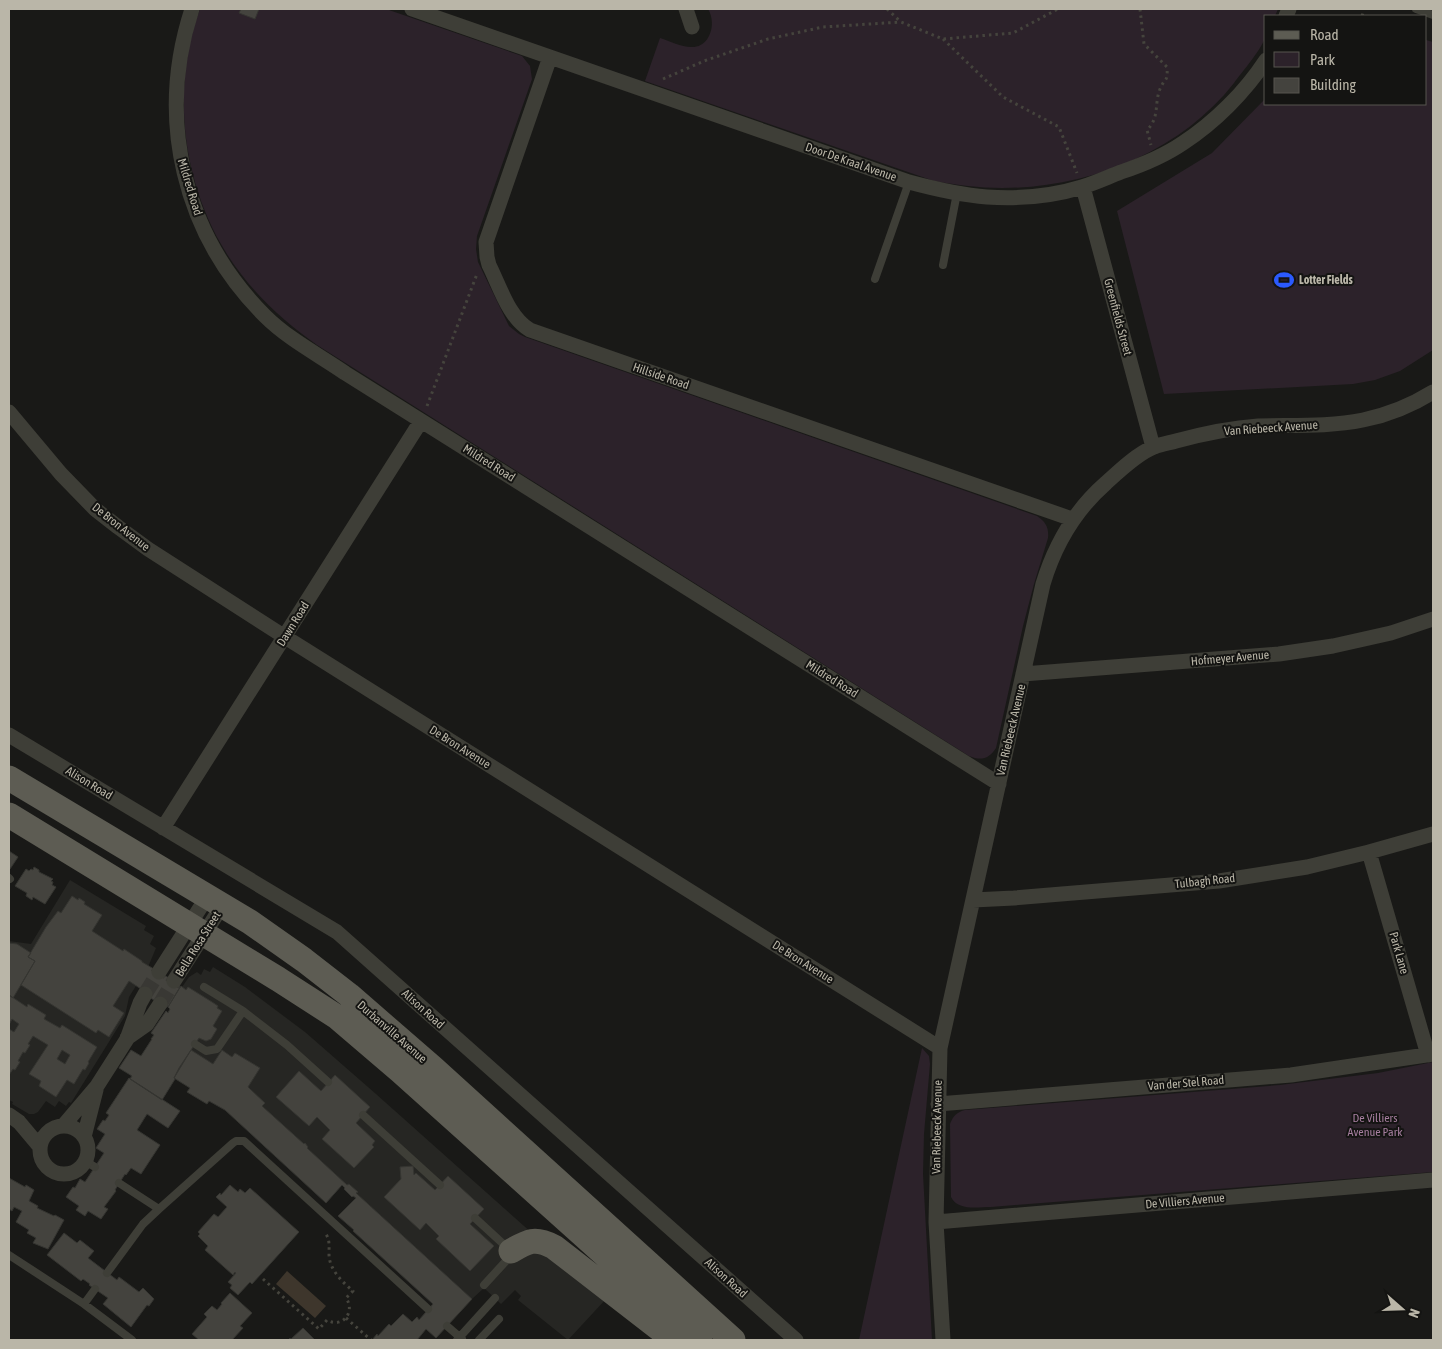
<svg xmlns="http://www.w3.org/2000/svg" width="1442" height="1349" font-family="'Asap Condensed',sans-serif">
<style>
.built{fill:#262623}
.green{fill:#2c222a}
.water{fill:#3e362c}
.building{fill:#44433e;stroke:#353531;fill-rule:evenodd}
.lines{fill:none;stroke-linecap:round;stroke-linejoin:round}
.street-tunnel{stroke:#393834;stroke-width:15;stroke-dasharray:15 8;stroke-linecap:butt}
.path{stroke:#45443d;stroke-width:3;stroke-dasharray:2.5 4;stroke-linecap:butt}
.lane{stroke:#3e3e37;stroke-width:8}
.street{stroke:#3e3e37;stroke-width:15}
.primary{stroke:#5d5c53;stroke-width:25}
.labels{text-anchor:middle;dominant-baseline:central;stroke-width:4;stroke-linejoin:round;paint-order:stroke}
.street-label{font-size:12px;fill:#bab6a8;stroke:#141412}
.poi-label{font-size:12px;font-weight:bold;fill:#bab6a8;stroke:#141412;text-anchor:start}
.park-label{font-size:12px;fill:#a67e9f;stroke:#141412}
</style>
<rect width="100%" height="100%" fill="#191917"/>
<path class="built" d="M 70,880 L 146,926 L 144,930 L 154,936 L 150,944 L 156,948 L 148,967 L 129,997 L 125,1016 L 71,1103 L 69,1102 L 66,1106 L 59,1101 L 55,1107 L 46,1101 L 38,1112 L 34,1114 L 29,1114 L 12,1104 L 13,1102 L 9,1100 L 9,941 L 31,944 Z
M 213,967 L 245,987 L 305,1032 L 376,1094 L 606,1299 L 568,1340 L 518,1300 L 521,1296 L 515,1290 L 501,1304 L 484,1288 L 472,1299 L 356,1193 L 357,1191 L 349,1184 L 347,1185 L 307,1148 L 308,1147 L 305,1144 L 304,1144 L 262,1106 L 264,1102 L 248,1087 L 259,1068 L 235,1053 L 232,1057 L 222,1050 L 213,1064 L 191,1051 L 162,1100 L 130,1079 L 131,1075 L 119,1068 L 131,1050 L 141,1056 L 152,1039 L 151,1039 L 154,1035 L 151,1033 L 166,1011 L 168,1012 L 170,1009 L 168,1007 L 181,986 L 182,987 L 189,977 L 197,972 L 201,975 L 204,969 L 210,972 Z"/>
<path class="green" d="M 200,9 L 386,9 L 522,56 L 530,66 L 532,79 L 477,236 L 476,249 L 478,262 L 509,326 L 519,334 L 525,337 L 1037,516 C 1046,522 1049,528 1048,538 L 1034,584 L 1023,626 L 996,748 C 989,759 981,761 969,756 L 317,345 C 279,318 244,285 221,244 C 181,174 172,84 200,9 Z
M 708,9 L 1278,9 L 1275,16 L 1266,16 C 1266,22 1267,30 1266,35 C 1263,48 1242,72 1234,83 C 1180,152 1089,188 1002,188 C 979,188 957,185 934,181 L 645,81 L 660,38 C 670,41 681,47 691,47 C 710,48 717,23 708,9 Z
M 1426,40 L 1433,42 L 1433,350 L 1400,371 L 1375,380 L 1353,384 L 1164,394 L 1117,211 L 1212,153 L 1266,98 L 1266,104 L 1426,104 Z
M 922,1048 L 929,1056 L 930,1064 L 924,1134 L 923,1174 L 932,1340 L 859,1340 Z
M 1433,1062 L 1433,1172 L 991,1207 C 977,1207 958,1211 951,1197 L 950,1124 C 953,1116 957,1112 965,1110 L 1280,1085 L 1378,1073 Z"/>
<path class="water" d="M 287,1271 L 326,1306 L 315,1318 L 276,1284 Z"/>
<path class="building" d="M 241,9 L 259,9 L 255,19 L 239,13 Z
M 9,851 L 18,857 L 10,869 L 9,868 Z
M 34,867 L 39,870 L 39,872 L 53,879 L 51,881 L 53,882 L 52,885 L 56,887 L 45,904 L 33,897 L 32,900 L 26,896 L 27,893 L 15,886 L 26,869 L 29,871 L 31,869 L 33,870 Z
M 72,896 L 78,900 L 79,898 L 85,902 L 84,904 L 102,915 L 92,931 L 123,951 L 124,949 L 142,961 L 142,962 L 174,981 L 180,987 L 168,1007 L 164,1004 L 160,1004 L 140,991 L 141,989 L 129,981 L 113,1006 L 124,1013 L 109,1037 L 98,1030 L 96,1033 L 21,985 L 35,961 L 28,957 L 46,927 L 58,911 L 61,913 Z
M 9,943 L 17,944 L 31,953 L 28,957 L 35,961 L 13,998 L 9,995 Z
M 181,986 L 186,990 L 188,987 L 212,1002 L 218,1006 L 217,1008 L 222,1011 L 213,1026 L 217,1029 L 211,1039 L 206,1041 L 199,1038 L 179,1068 L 174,1078 L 175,1079 L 162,1100 L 130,1079 L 132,1076 L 119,1068 L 131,1050 L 141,1056 L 152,1039 L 151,1039 L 154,1035 L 151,1033 L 166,1011 L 168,1013 L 170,1009 L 168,1007 Z
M 9,995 L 27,1007 L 28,1004 L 46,1015 L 44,1019 L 60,1028 L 62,1025 L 97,1047 L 88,1062 L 89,1063 L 85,1070 L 83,1069 L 74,1084 L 67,1080 L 56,1097 L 39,1086 L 41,1081 L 29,1074 L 48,1045 L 33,1036 L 28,1044 L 30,1045 L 25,1053 L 23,1052 L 18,1061 L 20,1062 L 15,1070 L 13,1069 L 9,1075 L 9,1029 L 14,1032 L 19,1024 L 12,1019 L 9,1025 ZM 62,1050 L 70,1055 L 65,1064 L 57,1059 Z
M 191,1050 L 213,1064 L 222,1050 L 232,1057 L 235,1053 L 260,1068 L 248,1087 L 265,1103 L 262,1106 L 304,1144 L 305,1143 L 308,1147 L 307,1148 L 347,1185 L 349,1184 L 358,1192 L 356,1193 L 472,1299 L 436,1338 L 426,1329 L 417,1340 L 372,1340 L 377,1334 L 378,1336 L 389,1324 L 391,1326 L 403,1314 L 412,1322 L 417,1317 L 419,1320 L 433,1304 L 353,1231 L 354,1230 L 338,1216 L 356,1198 L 353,1196 L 352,1197 L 344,1189 L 345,1188 L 342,1185 L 326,1203 L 225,1110 L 209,1101 L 207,1104 L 187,1092 L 190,1088 L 174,1078 Z
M 299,1071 L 321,1091 L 335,1075 L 370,1107 L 356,1123 L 375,1141 L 372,1145 L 374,1147 L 354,1168 L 322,1139 L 330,1130 L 317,1117 L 309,1126 L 276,1097 Z
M 129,1078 L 180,1111 L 168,1128 L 147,1114 L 137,1130 L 160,1145 L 141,1174 L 131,1168 L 126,1175 L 125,1174 L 115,1190 L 116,1191 L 104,1207 L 108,1209 L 101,1219 L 88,1211 L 85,1216 L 76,1210 L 79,1206 L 66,1197 L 73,1187 L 75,1188 L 80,1179 L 85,1182 L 104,1153 L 96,1148 L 105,1134 L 97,1129 L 103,1120 L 105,1121 L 109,1115 L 106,1113 Z
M 413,1166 L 414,1175 L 416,1173 L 435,1190 L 448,1176 L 484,1209 L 470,1224 L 494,1246 L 470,1271 L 436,1239 L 439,1236 L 426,1223 L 420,1230 L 384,1197 L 401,1179 L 400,1167 Z
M 9,1178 L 25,1187 L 26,1185 L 34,1190 L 29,1201 L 38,1206 L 37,1208 L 54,1216 L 55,1215 L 64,1220 L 48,1249 L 33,1243 L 36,1238 L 27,1233 L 29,1230 L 16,1222 L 22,1211 L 14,1207 L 12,1211 L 9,1209 Z
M 230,1185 L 238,1192 L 240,1189 L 245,1193 L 250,1188 L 299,1232 L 252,1284 L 250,1282 L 238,1295 L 230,1288 L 232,1285 L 228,1282 L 236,1273 L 235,1272 L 233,1275 L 205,1250 L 208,1246 L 198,1236 L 200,1234 L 198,1232 L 214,1214 L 218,1217 L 227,1207 L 216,1197 L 220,1193 L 221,1195 Z
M 64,1233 L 77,1243 L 80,1240 L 94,1251 L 88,1258 L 117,1280 L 119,1277 L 139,1292 L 143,1288 L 154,1299 L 149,1306 L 147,1305 L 131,1327 L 103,1304 L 108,1298 L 89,1285 L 90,1284 L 83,1279 L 81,1281 L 47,1255 Z
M 230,1293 L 252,1313 L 240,1326 L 243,1328 L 232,1340 L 199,1340 L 192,1334 L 207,1317 L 204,1314 L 212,1306 L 217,1310 L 222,1304 L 221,1303 Z
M 303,1328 L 315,1340 L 288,1340 L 290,1338 L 291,1339 Z"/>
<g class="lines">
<path class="street-tunnel" d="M 145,994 L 159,972
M 160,1004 L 174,981"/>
<path class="path" d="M 887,9 L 901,22 L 943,39 L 1013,33 L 1058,9
M 1140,9 L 1144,44 L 1167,67 C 1168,83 1165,77 1160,89 C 1154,104 1160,117 1147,130 L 1151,145
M 1362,16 L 1364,10
M 943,39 L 1003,97 L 1059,127 L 1077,173
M 663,79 L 704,61 L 768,39 L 823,27 L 901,22
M 427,406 L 477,274
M 263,1279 L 319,1329 L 327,1320 C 342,1329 356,1312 346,1298 L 353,1291 C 342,1282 329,1269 329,1254 C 329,1246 330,1241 326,1234
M 346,1318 L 371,1340"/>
<path class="lane" d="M 1416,9 L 1433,15
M 943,265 L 957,193
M 875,279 L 909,182
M 9,878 L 10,879
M 204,987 L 243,1011 L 287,1045 L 328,1082
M 195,1044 L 206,1051 L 217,1049 L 243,1011
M 363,1115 L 440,1185
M 85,1161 L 95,1167
M 119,1183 L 159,1209 L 233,1143 L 236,1141 L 244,1141 L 428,1309
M 475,1218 L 511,1251 L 506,1261 L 484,1285
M 9,1255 L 84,1304 L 132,1340
M 107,1273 L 143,1224 L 159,1209
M 84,1304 L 95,1289
M 447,1326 L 462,1339
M 457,1340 L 495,1298
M 479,1340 L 499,1319"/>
<path class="street" d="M 192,9 C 156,119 183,234 265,316 C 288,339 319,355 345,373 L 999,784
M 412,9 L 909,182 C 935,189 961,195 987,197 C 1018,199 1053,196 1082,187 C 1095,183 1108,177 1121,172 C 1142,165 1164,156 1183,143 C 1215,122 1245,92 1266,60
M 686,9 L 692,27
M 1286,16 L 1289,9
M 550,57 L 486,242 L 487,257 L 489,265 C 500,287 509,318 530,330 L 1072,519
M 1083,187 L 1153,447
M 9,412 L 61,474 L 95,509 L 118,527 L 148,549 L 285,637 L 940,1048
M 1023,674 L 1279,654 L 1333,646 L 1391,633 L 1433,619
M 9,735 L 337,932 L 796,1340
M 163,828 L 421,421
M 1369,852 L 1428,1055
M 973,900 L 1014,898 L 1219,881 L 1307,867 L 1369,852 L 1433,834
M 159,972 L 207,897
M 174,981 L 222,906
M 127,1038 L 147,1024 L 160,1004
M 938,1104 L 1291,1075 L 1433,1054
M 9,1115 L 19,1122 L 40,1147
M40 1150a24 24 0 1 1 48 0a24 24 0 1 1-48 0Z
M 63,1126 L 97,1086 L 127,1039 L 140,1003 L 145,994
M 84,1137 L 96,1090
M 936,1222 L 1433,1180
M 943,1340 L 936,1222 L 940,1048 L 1043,584 C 1055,544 1074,511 1106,483 C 1119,471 1138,453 1154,447 C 1161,444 1169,443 1176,441 C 1202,434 1230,428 1258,426 C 1292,425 1329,427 1363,420 C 1388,415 1412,405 1433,392"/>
<path class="primary" d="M 9,778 L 250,922 L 304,960 L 349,995 L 433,1068 L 733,1340
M 9,815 L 278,979 L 337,1017 L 399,1070 L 700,1340
M 511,1251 C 528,1241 535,1237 554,1247 L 674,1340"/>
</g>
<defs>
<symbol id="stadium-bare" viewBox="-9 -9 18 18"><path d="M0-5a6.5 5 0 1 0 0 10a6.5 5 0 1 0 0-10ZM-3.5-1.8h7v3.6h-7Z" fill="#2b5afd" stroke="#141412" stroke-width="2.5" paint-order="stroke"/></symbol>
</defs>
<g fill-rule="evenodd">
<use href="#stadium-bare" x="1270" y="266" width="28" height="28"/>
</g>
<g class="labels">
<g class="street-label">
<text transform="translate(851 162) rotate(19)">Door De Kraal Avenue</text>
<text transform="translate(190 187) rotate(73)">Mildred Road</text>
<text transform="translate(1118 317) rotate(75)">Greenfields Street</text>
<text transform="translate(661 376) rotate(19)">Hillside Road</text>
<text transform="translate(1271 428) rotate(-4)">Van Riebeeck Avenue</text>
<text transform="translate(489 463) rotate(32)">Mildred Road</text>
<text transform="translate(121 527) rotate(38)">De Bron Avenue</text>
<text transform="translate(293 624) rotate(-58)">Dawn Road</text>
<text transform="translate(1230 658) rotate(-5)">Hofmeyer Avenue</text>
<text transform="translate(832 679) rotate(32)">Mildred Road</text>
<text transform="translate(1011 730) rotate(-77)">Van Riebeeck Avenue</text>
<text transform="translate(460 747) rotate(32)">De Bron Avenue</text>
<text transform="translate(89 783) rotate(31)">Alison Road</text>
<text transform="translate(1205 881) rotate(-6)">Tulbagh Road</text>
<text transform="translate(198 944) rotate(-58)">Bella Rosa Street</text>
<text transform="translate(1399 953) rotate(74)">Park Lane</text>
<text transform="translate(803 962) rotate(32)">De Bron Avenue</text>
<text transform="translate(423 1009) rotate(42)">Alison Road</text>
<text transform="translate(392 1032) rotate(41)">Durbanville Avenue</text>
<text transform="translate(1186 1083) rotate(-5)">Van der Stel Road</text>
<text transform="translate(937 1127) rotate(-89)">Van Riebeeck Avenue</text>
<text transform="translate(1185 1201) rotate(-5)">De Villiers Avenue</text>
<text transform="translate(726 1278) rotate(42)">Alison Road</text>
</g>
<g class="poi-label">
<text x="1299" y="280">Lotter Fields</text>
</g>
<g class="park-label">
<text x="1375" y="1118">De Villiers<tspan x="1375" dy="14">Avenue Park</tspan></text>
</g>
</g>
<rect width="1442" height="1349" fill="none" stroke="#bab6a8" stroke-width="20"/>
<rect x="1264" y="15" width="162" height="90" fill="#141412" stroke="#56554e"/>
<rect x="1274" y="31" width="25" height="8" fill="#5d5c53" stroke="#56554e"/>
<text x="1310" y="40" font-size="15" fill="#bab6a8">Road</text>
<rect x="1274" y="52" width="25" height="15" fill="#2c222a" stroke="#56554e"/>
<text x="1310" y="65" font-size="15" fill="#bab6a8">Park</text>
<rect x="1274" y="78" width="25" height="15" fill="#44433e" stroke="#56554e"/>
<text x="1310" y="90" font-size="15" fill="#bab6a8">Building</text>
<g transform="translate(1402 1309) rotate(110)" stroke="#141412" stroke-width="4" paint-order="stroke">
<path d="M0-4L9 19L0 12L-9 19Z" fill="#bab6a8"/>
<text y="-8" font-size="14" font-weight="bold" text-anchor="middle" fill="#bab6a8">N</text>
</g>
</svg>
